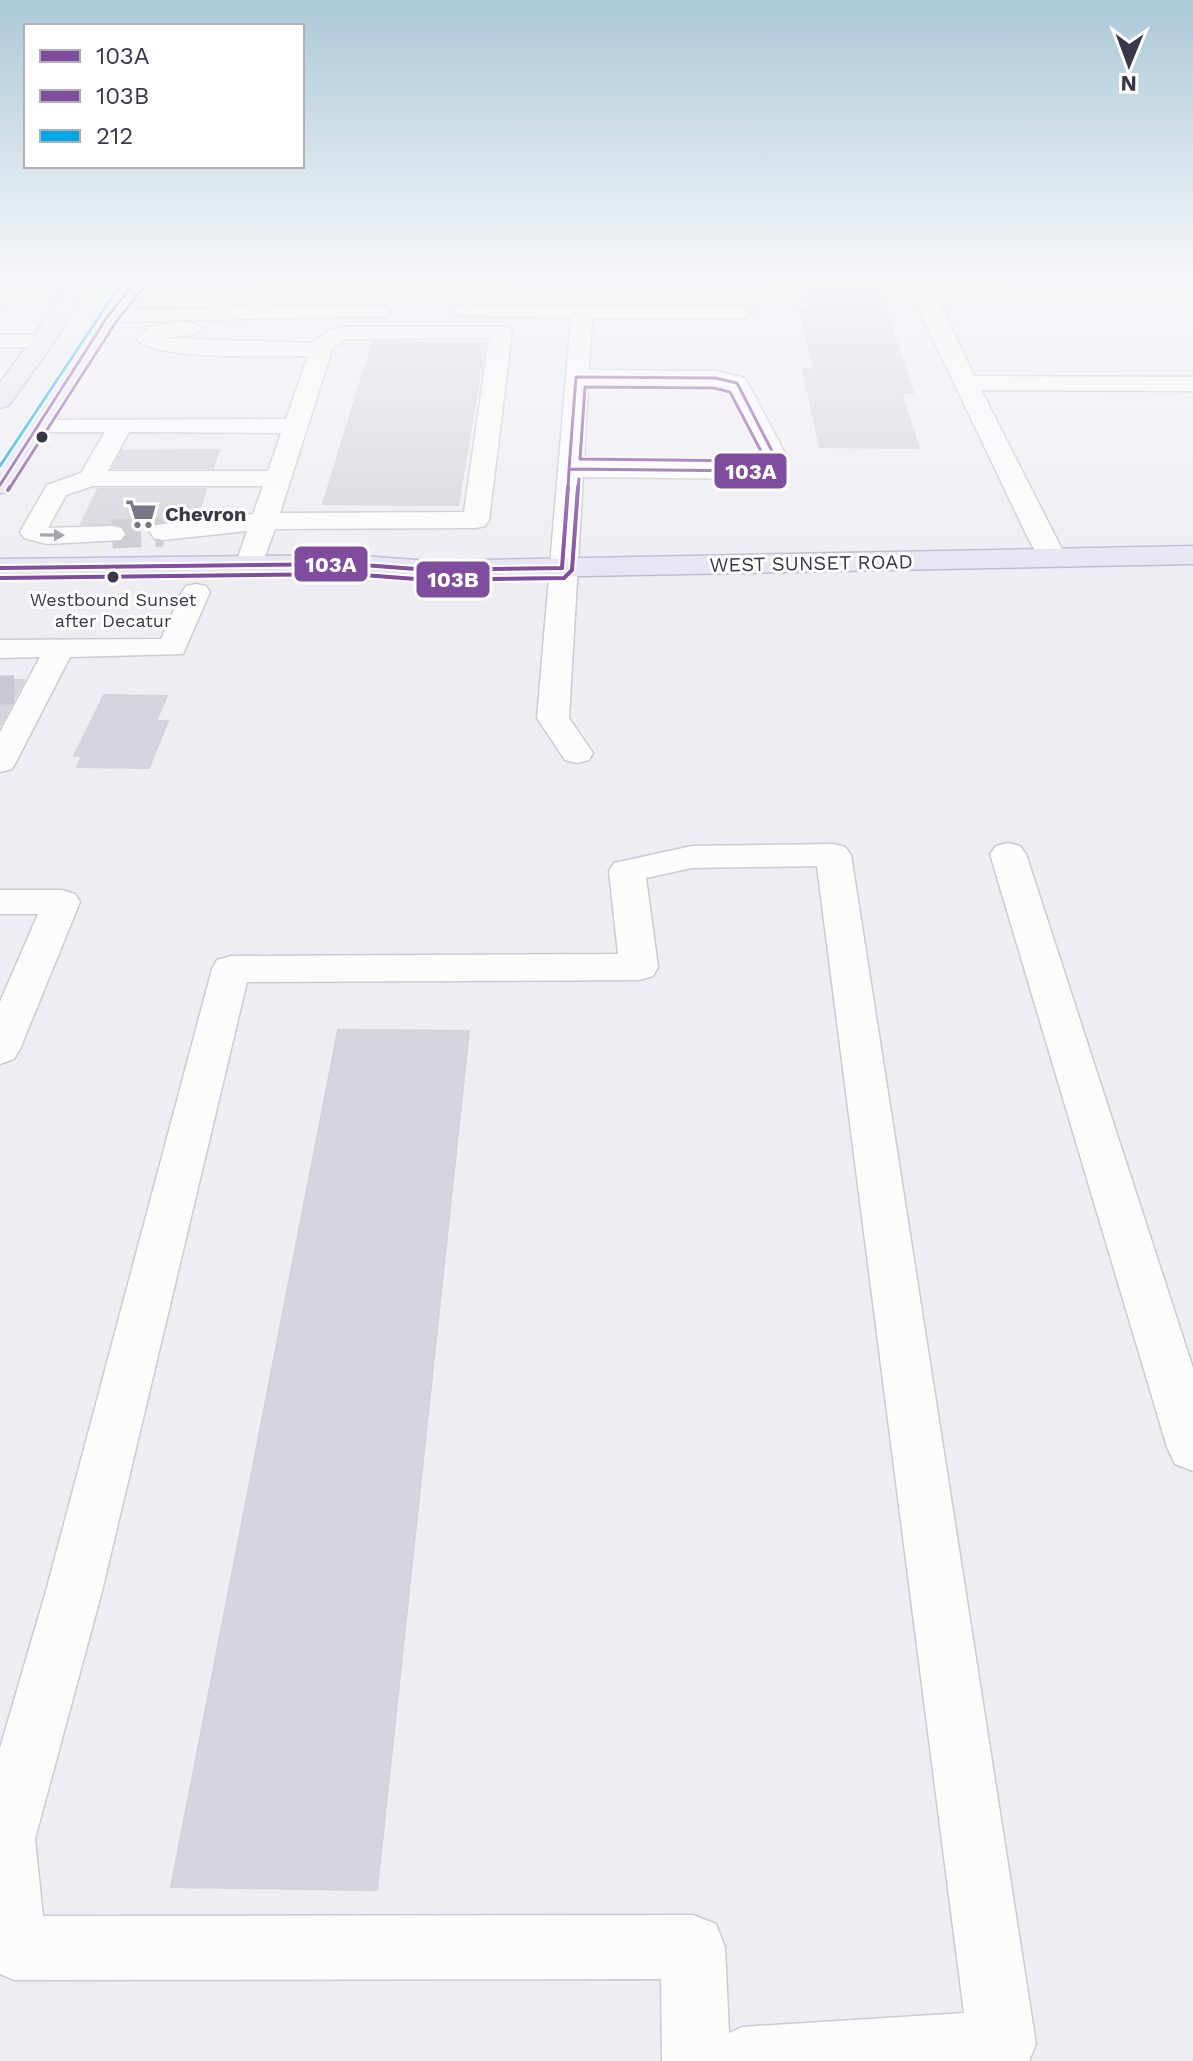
<svg xmlns="http://www.w3.org/2000/svg" width="1193" height="2061" font-family="'Work Sans',sans-serif">
<style>
.building{fill:#d6d5dd;stroke:#d4d3db;stroke-width:2}
.lines{fill:none;stroke-linecap:round;stroke-linejoin:round}
.minor-tunnel{stroke:#cac9d1;stroke-width:29;stroke-dasharray:29 14;stroke-linecap:butt}
.minor-casing{stroke:#cbcbd1;stroke-width:3}
.major-casing{stroke:#bfbbd5;stroke-width:3}
.minor{fill:#fcfcfd;fill-rule:evenodd}
.major{fill:#e7e5f2;fill-rule:evenodd}
.bus-1-far1-casing{stroke:#fff;stroke-width:6}
.bus-1-casing{stroke:#fff;stroke-width:8}
.bus-2-far1-casing{stroke:#fff;stroke-width:6}
.bus-2-casing{stroke:#fff;stroke-width:8}
.bus-3-casing{stroke:#fff;stroke-width:6}
.bus-1-far1{stroke:#804c9e;stroke-width:3}
.bus-1{stroke:#804c9e;stroke-width:4}
.bus-2-far1{stroke:#804c9e;stroke-width:3}
.bus-2{stroke:#804c9e;stroke-width:4}
.bus-3{stroke:#03a7e7;stroke-width:3}
.oneway{fill:#9a9aa4}
.bus-dot{fill:#39384a;stroke:#fff;stroke-width:3}
.labels{text-anchor:middle;dominant-baseline:central;stroke-width:6;stroke-linejoin:round;paint-order:stroke}
.far-bus-label{font-size:18px;fill:#39384a;stroke:#fff}
.far-poi-label{font-size:20px;font-weight:bold;fill:#39384a;stroke:#fff;text-anchor:start}
.far-street-label{font-size:20px;fill:#39384a;stroke:#fff}
.line-badge{stroke:#fff;stroke-width:3}
.badge-label{font-size:22px;text-anchor:middle;font-weight:bold;fill:#fff}
</style>
<rect width="100%" height="100%" fill="#eeedf3"/>
<path class="building" d="M 800,282 L 877,282 L 913,393 L 901,393 L 919,448 L 820,447 L 803,369 L 814,369 L 799,308 L 806,308 Z
M 373,342 L 485,343 L 458,505 L 323,504 Z
M 219,450 L 213,468 L 113,468 L 122,451 Z
M 98,489 L 206,489 L 197,517 L 152,524 L 81,524 Z
M 0,680 L 24,680 L 0,726 Z
M 104,695 L 167,696 L 156,721 L 168,721 L 149,768 L 77,767 L 82,756 L 74,756 Z
M 338,1030 L 469,1031 L 377,1890 L 171,1887 Z"/>
<g class="lines">
<path class="minor-tunnel" d="M 112,534 L 163,532
M 0,690 L 14,690"/>
<defs>
<path id="minor" d="M 4,282 L 24,282 L 7,305 L 0,307 L 0,287 Z
M 910,282 L 930,282 L 974,376 L 1193,377 L 1193,391 L 981,390 L 1066,557 L 1062,563 L 1042,563 L 1027,536 L 925,322 Z
M 464,305 L 743,306 L 753,312 L 743,318 L 592,318 L 589,370 L 715,371 L 745,378 L 786,455 L 778,471 L 754,479 L 583,477 L 569,718 L 593,753 L 589,760 L 577,763 L 565,760 L 537,718 L 571,318 L 457,315 L 454,311 ZM 588,384 L 715,385 L 728,388 L 762,455 L 759,461 L 752,463 L 584,462 Z
M 380,306 L 387,308 L 390,312 L 387,316 L 108,322 L 98,316 L 108,310 Z
M 175,322 L 193,323 L 204,329 L 193,335 L 162,338 L 312,343 L 331,330 L 346,327 L 509,327 L 512,332 L 489,520 L 485,526 L 476,528 L 275,529 L 259,572 L 249,574 L 239,572 L 235,566 L 247,531 L 163,540 L 154,538 L 150,532 L 154,526 L 163,524 L 253,514 L 263,486 L 93,486 L 66,495 L 48,528 L 112,526 L 121,528 L 125,534 L 121,540 L 47,544 L 24,538 L 20,532 L 47,485 L 81,473 L 105,432 L 39,432 L 31,430 L 27,425 L 31,420 L 286,419 L 308,356 C 276,356 154,361 137,339 L 150,327 ZM 489,338 L 464,512 L 280,513 L 333,347 L 347,339 ZM 129,432 L 281,433 L 268,471 L 108,471 Z
M 0,335 L 43,335 L 54,341 L 43,347 L 0,347 Z
M 196,584 L 206,586 L 210,592 L 183,654 L 70,657 L 16,762 L 12,769 L 0,772 L 0,732 L 40,657 L 0,658 L 0,640 L 161,639 L 182,592 L 186,586 Z
M 1008,843 L 1020,846 L 1026,854 L 1193,1368 L 1193,1471 L 1175,1464 L 1167,1447 L 990,854 L 996,846 Z
M 833,844 L 845,847 L 851,855 L 1036,2044 L 1029,2061 L 662,2061 L 661,1979 L 14,1980 L 0,1974 L 0,1748 L 46,1591 L 212,969 L 217,960 L 231,956 L 618,954 L 609,871 L 614,863 L 692,846 ZM 817,866 L 964,2013 L 742,2027 L 729,2033 L 725,1947 L 716,1924 L 693,1915 L 43,1916 L 35,1839 L 102,1591 L 247,982 L 639,980 L 653,976 L 658,967 L 646,878 L 692,868 Z
M 0,890 L 62,890 L 75,894 L 80,902 L 20,1049 L 14,1059 L 0,1064 L 0,1002 L 38,914 L 0,914 Z"/>
<path id="major" d="M 67,282 L 89,282 L 55,341 L 9,405 L 0,408 L 0,383 L 32,339 Z
M 123,282 L 146,282 L 118,319 L 10,491 L 0,493 L 0,464 L 97,316 Z
M 1193,546 L 1193,564 L 429,579 L 350,573 L 0,577 L 0,559 L 350,555 L 429,561 Z"/>
</defs>
<use href="#minor" class="minor-casing"/>
<use href="#major" class="major-casing"/>
<use href="#minor" class="minor"/>
<use href="#major" class="major"/>
<defs>
<path id="bus-1-far1" d="M 576,377 L 715,378 L 737,383 L 774,455 L 769,466 L 754,471 L 569,469 Z
M 0,485 L 108,316 L 135,282
M 568,489 L 569,469"/>
<path id="bus-1" d="M 0,568 L 350,564 L 429,570 L 562,568 L 568,487"/>
<path id="bus-2-far1" d="M 585,387 L 714,388 L 730,392 L 763,455 L 752,461 L 580,459 Z
M 9,489 L 116,322 L 143,288
M 578,489 L 579,479"/>
<path id="bus-2" d="M 8,490 L 10,487
M 0,578 L 350,574 L 429,580 L 564,578 L 572,570 L 578,487"/>
<path id="bus-3" d="M 0,466 L 122,282"/>
</defs>
<use href="#bus-1-far1" class="bus-1-far1-casing"/>
<use href="#bus-1" class="bus-1-casing"/>
<use href="#bus-2-far1" class="bus-2-far1-casing"/>
<use href="#bus-2" class="bus-2-casing"/>
<use href="#bus-3" class="bus-3-casing"/>
<use href="#bus-1-far1" class="bus-1-far1"/>
<use href="#bus-1" class="bus-1"/>
<use href="#bus-2-far1" class="bus-2-far1"/>
<use href="#bus-2" class="bus-2"/>
<use href="#bus-3" class="bus-3"/>
</g>
<defs><path id="oneway-solid" d="M-6-.8H1V-3.2L6.5 0L1 3.2V.8H-6Z" transform="scale(2)"/></defs>
<use class="oneway" href="#oneway-solid" transform="translate(52 535) rotate(1)"/>
<linearGradient id="sky" x2="0" y2="1"><stop stop-color="#abc9d7"/><stop offset="0.49" stop-color="#f7f7fa"/><stop offset="1" stop-color="#f7f7fa" stop-opacity="0"/></linearGradient>
<rect width="1193" height="571" fill="url(#sky)"/>
<defs>
<symbol id="supermarket-bare" viewBox="-9 -9 18 18"><path d="M-6-5.5h2.5l.6 2H6L4.5 2H-2.5L-4.4-4H-6ZM-1.5 3.2a1.3 1.3 0 1 0 .1 0ZM3 3.2a1.3 1.3 0 1 0 .1 0Z" fill="#787785" stroke="#fff" stroke-width="2.5" paint-order="stroke"/></symbol>
</defs>
<g fill-rule="evenodd">
<use href="#supermarket-bare" x="119" y="492" width="44" height="44"/>
</g>
<g class="bus-dot">
<circle cx="42" cy="437" r="7"/>
<circle cx="113" cy="577" r="7"/>
</g>
<g class="labels">
<g class="far-bus-label">
<text x="113" y="599">Westbound Sunset<tspan x="113" dy="21">after Decatur</tspan></text>
</g>
<g class="far-poi-label">
<text x="165" y="514">Chevron</text>
</g>
<g class="far-street-label">
<text transform="translate(811 563) rotate(-1)">WEST SUNSET ROAD</text>
</g>
</g>
<g class="line-badge">
<rect x="713" y="452" width="75" height="38" rx="8" fill="#804c9e"/>
<rect x="293" y="545" width="76" height="38" rx="8" fill="#804c9e"/>
<rect x="415" y="560" width="76" height="39" rx="8" fill="#804c9e"/>
</g>
<g class="badge-label">
<text x="751" y="479">103A</text>
<text x="331" y="572">103A</text>
<text x="453" y="587">103B</text>
</g>
<rect x="24" y="24" width="280" height="144" fill="#ffffff" stroke="#b0afb7" stroke-width="2"/>
<rect x="40" y="50" width="40" height="12" fill="#804c9e" stroke="#b0afb7" stroke-width="2"/>
<text x="96" y="64" font-size="24" fill="#39384a">103A</text>
<rect x="40" y="90" width="40" height="12" fill="#804c9e" stroke="#b0afb7" stroke-width="2"/>
<text x="96" y="104" font-size="24" fill="#39384a">103B</text>
<rect x="40" y="130" width="40" height="12" fill="#03a7e7" stroke="#b0afb7" stroke-width="2"/>
<text x="96" y="144" font-size="24" fill="#39384a">212</text>
<g transform="translate(1129 64) rotate(181)" stroke="#ffffff" stroke-width="6" paint-order="stroke">
<path d="M0-6L14 30L0 20L-14 30Z" fill="#39384a"/>
<text y="-12" font-size="22" font-weight="bold" text-anchor="middle" fill="#39384a">N</text>
</g>
</svg>
